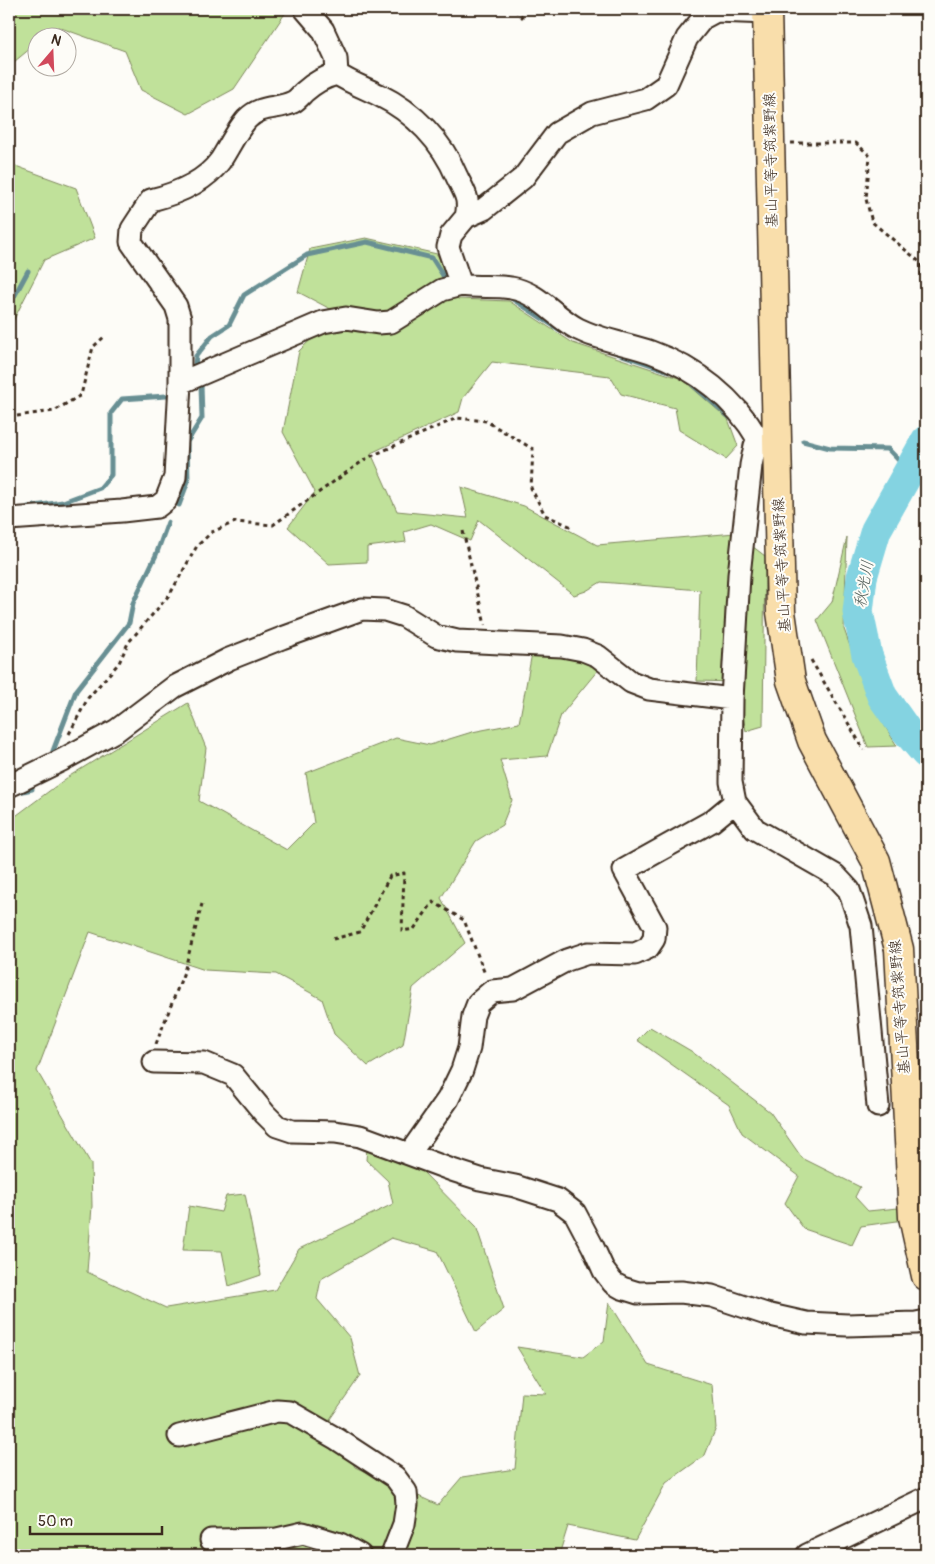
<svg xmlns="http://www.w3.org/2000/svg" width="935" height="1564" font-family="Pangolin,'Klee One',sans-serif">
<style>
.green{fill:#c0e19a;stroke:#7e865c}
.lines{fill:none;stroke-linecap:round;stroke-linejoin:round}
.stream{stroke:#678f93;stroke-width:5}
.river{stroke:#84d3e1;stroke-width:31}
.minor-casing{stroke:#3b2a1e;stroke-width:25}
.major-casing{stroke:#3b2a1e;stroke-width:31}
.path{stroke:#3b2a1e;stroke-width:3;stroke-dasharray:4 4;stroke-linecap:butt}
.minor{stroke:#fdfcf7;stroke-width:21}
.major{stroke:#f9deab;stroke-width:28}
.labels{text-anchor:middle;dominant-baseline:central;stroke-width:4;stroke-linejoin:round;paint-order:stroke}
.street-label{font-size:15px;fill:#3b2a1e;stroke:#fdfcf7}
.water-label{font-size:16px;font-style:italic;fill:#515d58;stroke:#fdfcf7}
</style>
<rect width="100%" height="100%" fill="#fdfcf7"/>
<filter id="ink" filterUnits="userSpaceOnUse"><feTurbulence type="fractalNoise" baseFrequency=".02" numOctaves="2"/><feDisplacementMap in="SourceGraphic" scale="10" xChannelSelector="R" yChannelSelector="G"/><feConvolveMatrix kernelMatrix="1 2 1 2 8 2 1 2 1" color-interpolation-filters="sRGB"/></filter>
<g filter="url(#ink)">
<path class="green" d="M 9,9 L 288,9 L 234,89 L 188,114 L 141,90 L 125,51 L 58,27 L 45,37 L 38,38 L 37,43 L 9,66 Z
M 9,82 L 13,165 L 76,188 L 95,238 L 44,260 L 9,329 Z
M 366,238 L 437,254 L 458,299 L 509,301 L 573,343 L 682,379 L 728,419 L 738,446 L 726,459 L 679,430 L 675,408 L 621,394 L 610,376 L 492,362 L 463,398 L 459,412 L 371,453 L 397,511 L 468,518 L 461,487 L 524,506 L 597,545 L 735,533 L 765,556 L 763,726 L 746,731 L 736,682 L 697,681 L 700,590 L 601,582 L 586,591 L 574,595 L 479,520 L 470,541 L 431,524 L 404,532 L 406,542 L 367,547 L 367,562 L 329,564 L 288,527 L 315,492 L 283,432 L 299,351 L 338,313 L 298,292 L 310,249 Z
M 847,537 L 844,629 L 868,698 L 897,746 L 868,747 L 817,620 L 832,602 Z
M 532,653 L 572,653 L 598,670 L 561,715 L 547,756 L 500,760 L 512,800 L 502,825 L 476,841 L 441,898 L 465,943 L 413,988 L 403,1045 L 368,1066 L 334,1034 L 322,999 L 276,974 L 205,970 L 90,932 L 37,1071 L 91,1164 L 92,1206 L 87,1272 L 166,1308 L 275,1290 L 299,1249 L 393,1204 L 388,1181 L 366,1160 L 367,1148 L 422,1171 L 476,1226 L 504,1309 L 476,1332 L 437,1251 L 391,1238 L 321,1279 L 317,1299 L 350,1338 L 360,1376 L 330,1419 L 355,1467 L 438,1505 L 462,1477 L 515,1469 L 522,1393 L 546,1394 L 517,1347 L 583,1357 L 604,1341 L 609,1302 L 648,1365 L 712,1385 L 716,1428 L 705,1455 L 666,1483 L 635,1540 L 568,1526 L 559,1555 L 9,1555 L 9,821 L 68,777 L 188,703 L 206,748 L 199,801 L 287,850 L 314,823 L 306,773 L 396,738 L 430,745 L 472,732 L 519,723 Z
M 650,1027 L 691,1051 L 770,1112 L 802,1158 L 860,1187 L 855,1197 L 868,1211 L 898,1208 L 904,1220 L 861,1226 L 852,1245 L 804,1229 L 785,1203 L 799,1176 L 742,1133 L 729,1105 L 637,1040 Z
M 245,1194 L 261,1275 L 229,1286 L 222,1251 L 183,1250 L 189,1206 L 221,1212 L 226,1196 Z"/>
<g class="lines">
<path class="stream" d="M 511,298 L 560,330
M 9,306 L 28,271
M 611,351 L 672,372
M 195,366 L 196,356 L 212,336 L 229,325 L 244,295 L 307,255 L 367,242 L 432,258 L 444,277
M 692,384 L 733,420
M 803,441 L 830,448 L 888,449 L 909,471
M 179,505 L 188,481 L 187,442 L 202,418 L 201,384
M 28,507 L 63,502 L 100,488 L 111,475 L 111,413 L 122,399 L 166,396
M 53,751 L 76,691 L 129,623 L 133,603 L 156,555 L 168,522
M 19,792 L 32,789"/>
<path class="river" d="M 926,441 L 876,530 L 862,577 L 858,612 L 867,655 L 882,696 L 906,730 L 926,753"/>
<defs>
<path id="minor" d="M 305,9 L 323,30 L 336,58 L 337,74 C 351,83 365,88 379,95 C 414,112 442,141 457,177 C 465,194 470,198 466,217
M 180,383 L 323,322 L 346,318 L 378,323 L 391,322 L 442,290 L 461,285
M 772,438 L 758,439 L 755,446 L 751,465 L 739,575 L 732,699 L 731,782 L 735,802 L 755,829 L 835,875 L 849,890 L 861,926 L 878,1106
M 758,439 C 735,399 696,368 651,352 C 628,344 600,340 578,329 C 555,317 538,292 511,288 C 495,285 478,288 461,285 L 448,247 L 451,235 L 466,217 L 484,209 L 523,178 L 557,133 L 592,113 L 646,99 L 666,85 L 687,38 L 703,18 L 716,11 L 768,13
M 9,519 L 122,511 L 157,507 L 166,500 L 175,477 L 180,383 L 180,319 L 176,306 L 131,242 L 132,229 L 151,200 C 175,194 204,183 220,161 C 228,149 237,130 247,119 C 262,104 277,110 293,102 C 297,100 301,95 304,92 C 314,83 324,77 337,74
M 9,786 L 62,760 L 117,730 L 174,687 L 229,659 L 282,638 L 362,609 L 385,610 L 404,616 L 436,636 L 457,641 L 562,646 L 583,650 L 598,656 L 631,682 L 649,689 L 732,699
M 154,1062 L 204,1063 L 233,1075 L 265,1114 L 277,1126 L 292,1131 L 335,1132 L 360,1136 L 452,1170 L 480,1179 L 515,1186 L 558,1200 L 575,1213 L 593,1247 L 604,1271 L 613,1283 L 622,1288 L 638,1293 L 681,1292 L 712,1296 L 766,1314 L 806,1323 L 847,1325 L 916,1323 L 926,1321
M 410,1153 L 448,1099 L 462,1070 L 469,1048 L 473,1016 L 478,1003 L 492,991 L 513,989 L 567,960 L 588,953 L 635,954 L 648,948 L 654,939 L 655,927 L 624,870 L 712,821 L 735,802
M 179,1436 L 277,1411 L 290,1412 L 337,1439 L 395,1477 L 406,1492 L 407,1504 L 404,1524 L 392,1555
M 211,1540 L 277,1539 L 303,1533 L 340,1544 L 360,1555
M 807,1555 L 926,1498"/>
<path id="major" d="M 767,9 L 781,612 L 791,681 L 812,741 L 876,861 L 899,949 L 913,1217 L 926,1276"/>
</defs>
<use href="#minor" class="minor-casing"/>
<use href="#major" class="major-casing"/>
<path class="path" d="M 515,9 L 525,20
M 791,143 L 856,143 L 870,156 L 866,199 L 872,222 L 921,263 L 923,311 L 926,320
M 9,417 L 54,411 L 81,395 L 93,347 L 104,337
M 463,531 L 485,625
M 811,660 L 864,750
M 69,734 L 88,698 L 119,663 L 128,643 L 170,594 L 197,546 L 212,532 L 235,522 L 273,525 L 367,458 L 457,418 L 486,421 L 533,449 L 531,488 L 545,515 L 574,528
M 333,939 L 360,932 L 390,876 L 404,873 L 402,931 L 414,929 L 433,902 L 464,920 L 485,974
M 156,1044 L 184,972 L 202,904"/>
<use href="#minor" class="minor"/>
<use href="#major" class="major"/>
</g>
</g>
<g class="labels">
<g class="street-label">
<text transform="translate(771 160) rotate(-91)">基山平等寺筑紫野線</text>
<text transform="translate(782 565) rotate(-93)">基山平等寺筑紫野線</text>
<text transform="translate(900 1007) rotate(-94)">基山平等寺筑紫野線</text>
</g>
<g class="water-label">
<text transform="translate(864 584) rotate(-80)">秋光川</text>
</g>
</g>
<rect width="935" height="1564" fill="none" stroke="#fdfcf7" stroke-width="30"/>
<rect x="15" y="15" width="905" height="1534" fill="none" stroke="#3b2a1e" stroke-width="2" filter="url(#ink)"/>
<g transform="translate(52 52) rotate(19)"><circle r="24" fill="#fdfcf7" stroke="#afa8a0"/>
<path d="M0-4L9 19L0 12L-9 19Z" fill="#d1495b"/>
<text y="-8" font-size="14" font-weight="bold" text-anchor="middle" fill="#3b2a1e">N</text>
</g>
<path d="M30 1526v8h132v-8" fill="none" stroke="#3b2a1e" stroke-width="2.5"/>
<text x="38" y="1526" font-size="15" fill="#3b2a1e" stroke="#fdfcf7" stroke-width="4" paint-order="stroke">50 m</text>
</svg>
